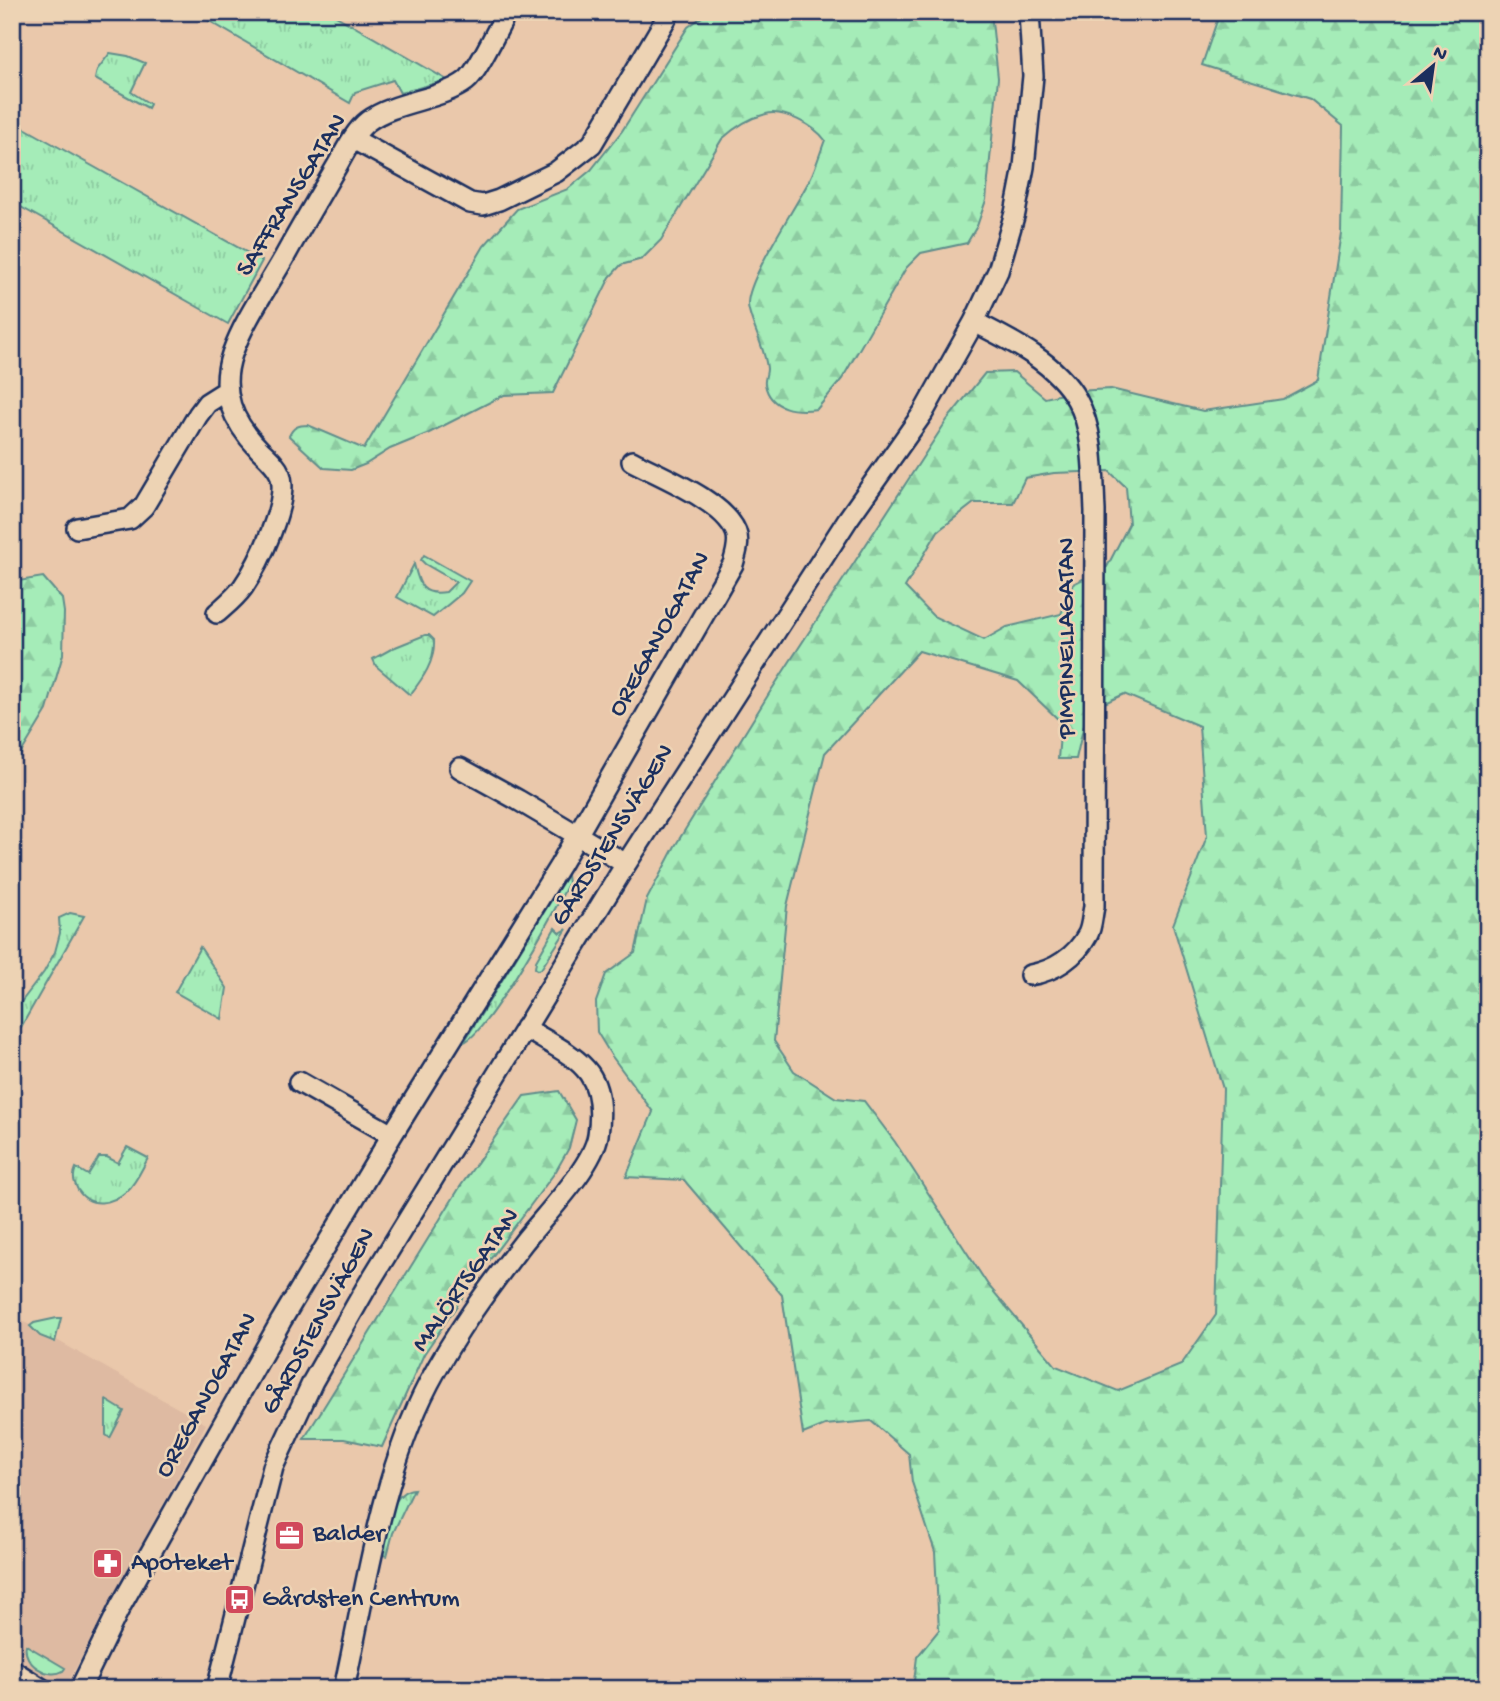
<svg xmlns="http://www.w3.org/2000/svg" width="1500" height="1701" font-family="'Gochi Hand',sans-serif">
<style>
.built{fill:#debaa2}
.grass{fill:url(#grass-tufts);stroke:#608e8b;stroke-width:2}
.forest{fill:url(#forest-firs);stroke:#608e8b;stroke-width:2;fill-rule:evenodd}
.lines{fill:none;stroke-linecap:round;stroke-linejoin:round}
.minor-casing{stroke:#1b2f5e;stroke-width:24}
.minor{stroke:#edd3b4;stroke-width:19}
.labels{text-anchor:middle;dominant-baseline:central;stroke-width:5;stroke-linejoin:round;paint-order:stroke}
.street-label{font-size:26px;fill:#1b2f5e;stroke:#edd3b4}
.poi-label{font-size:26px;fill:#1b2f5e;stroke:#edd3b4;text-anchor:start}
</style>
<defs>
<pattern id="grass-tufts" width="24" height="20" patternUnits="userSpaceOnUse" patternTransform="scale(1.75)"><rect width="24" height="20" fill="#a5ecb8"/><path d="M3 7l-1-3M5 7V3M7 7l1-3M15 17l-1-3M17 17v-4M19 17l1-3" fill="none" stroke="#8dcba1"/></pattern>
<pattern id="forest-firs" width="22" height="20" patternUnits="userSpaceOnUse" patternTransform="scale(1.75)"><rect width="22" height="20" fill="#a5ecb8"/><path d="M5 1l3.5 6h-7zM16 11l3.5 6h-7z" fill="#8dcba1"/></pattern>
</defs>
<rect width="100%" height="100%" fill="#eac8ab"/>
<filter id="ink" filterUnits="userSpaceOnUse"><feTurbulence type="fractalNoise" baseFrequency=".0143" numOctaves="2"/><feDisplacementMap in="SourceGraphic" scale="14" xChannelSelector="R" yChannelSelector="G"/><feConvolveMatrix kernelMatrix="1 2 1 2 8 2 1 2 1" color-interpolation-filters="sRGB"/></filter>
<g filter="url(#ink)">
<path class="built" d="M 12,1315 L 206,1424 L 66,1686 L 59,1689 L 48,1689 L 12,1669 Z"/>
<path class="grass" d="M 194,12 L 329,12 L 447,80 L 400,93 L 393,80 L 355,92 L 350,103 Z
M 110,53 L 128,56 L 145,63 L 131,92 L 150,104 L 148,108 L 95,79 L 97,70 Z
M 12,121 L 262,261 L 228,324 L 12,202 Z
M 424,555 L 470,581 L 462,593 L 433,617 L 397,597 L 414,564 C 419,584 421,596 446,592 L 456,582 L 425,564 L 421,560 Z
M 425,635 L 429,635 L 434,640 C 435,662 423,678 410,695 L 376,666 L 373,659 L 393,648 Z
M 567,875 L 568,884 C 554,912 488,1033 464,1042 Z
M 70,913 L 84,916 L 12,1043 L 12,1014 L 44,972 L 55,952 L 60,933 L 59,918 Z
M 555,928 L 560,933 L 567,929 L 541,969 L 538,970 L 535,968 L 536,961 Z
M 200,947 L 227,988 L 222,1019 L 175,992 Z
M 127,1147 L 148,1158 C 142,1169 136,1183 127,1191 C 112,1204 90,1209 78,1190 C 74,1182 72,1177 76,1168 L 88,1175 L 99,1157 L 107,1157 L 118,1163 Z
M 57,1318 L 61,1318 L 55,1342 L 40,1336 L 30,1326 L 34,1323 Z
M 106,1400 L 124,1411 L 110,1438 L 106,1435 Z
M 414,1489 L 393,1533 L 387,1556 L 383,1555 C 387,1535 388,1491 414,1489 Z
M 26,1645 L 65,1668 L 63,1671 C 48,1680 22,1663 26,1645 Z"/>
<path class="forest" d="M 709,12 L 991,12 L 998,78 L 986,200 L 977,226 L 967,243 L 921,253 L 906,268 L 842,379 L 817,409 C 796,412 770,410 765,384 C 764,380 767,374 767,369 C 766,349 747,316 748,303 C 749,276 796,207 810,179 C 816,167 820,153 825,140 C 815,126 783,109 766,114 C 749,118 734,128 722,139 L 661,240 L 642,259 L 621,265 L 610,277 L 553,393 L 504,395 L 429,433 L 390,449 L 366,464 L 351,470 L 324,468 L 289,436 C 293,427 298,425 308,425 L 364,449 L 484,246 L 517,209 L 568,189 L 591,170 L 622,131 L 688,27 Z
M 1220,12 L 1488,12 L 1488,1689 L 913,1689 L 917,1657 L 939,1630 L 935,1552 L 912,1482 L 909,1454 L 871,1421 L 825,1425 L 803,1434 L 782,1295 L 684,1180 L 626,1177 L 653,1112 L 611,1055 L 597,1032 L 596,1002 L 606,974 L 635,953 L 647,899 L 675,846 L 770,692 L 947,420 L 985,373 L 1014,372 L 1045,398 L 1075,391 L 1111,389 L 1203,411 L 1283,399 L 1318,380 L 1341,233 L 1343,126 L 1310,99 L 1202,65 ZM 1109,471 L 1126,487 L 1129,524 L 1107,567 L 1073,584 L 1061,614 L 1007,627 L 984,640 L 933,616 L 905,587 L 938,531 L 974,503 L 1013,503 L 1025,478 L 1054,473 ZM 919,651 L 1018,681 L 1061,722 L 1058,759 L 1076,759 L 1087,711 L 1124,694 L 1199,726 L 1207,836 L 1173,925 L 1223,1089 L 1216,1315 L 1181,1365 L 1118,1391 L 1056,1366 L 988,1285 L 895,1142 L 864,1101 L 836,1098 L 794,1071 L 774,1041 L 787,906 L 825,753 Z
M 43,577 L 62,599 L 64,612 L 63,654 L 47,710 L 18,758 L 12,764 L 12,582 Z
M 559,1091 L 576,1120 L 569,1148 L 556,1171 L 471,1285 L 424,1354 L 382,1447 L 344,1439 L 304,1439 L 460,1187 L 524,1096 Z"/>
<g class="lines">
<defs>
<path id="minor" d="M 353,139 L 470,203 L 483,205 L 499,200 L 556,172 L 592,144 L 670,12
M 974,322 C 1010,340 1056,362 1077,400 C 1095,432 1093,476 1095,511 L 1094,907 C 1092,915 1092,926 1088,934 C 1076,957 1054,971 1030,975
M 77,528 L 130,519 L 144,506 L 198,415 L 207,403 L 226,391
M 217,613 C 226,605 236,597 243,587 C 259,564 290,500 280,474 C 276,464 267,457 259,449 C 233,422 219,392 232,354 C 244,320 267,288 285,256 C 302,225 320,195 338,164 C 346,150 355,131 368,121 C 395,101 441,100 466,81 C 478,72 498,27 507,12
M 460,768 L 518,800 L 626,864
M 299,1082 L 392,1135
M 12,1670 L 42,1689
M 80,1689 L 120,1607 L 281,1321 L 392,1135 L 560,865 L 733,564 C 736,554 740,542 736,532 C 724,501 660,476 632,461
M 217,1689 L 273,1467 L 313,1381 L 366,1288 L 626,864 L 848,519 L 923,413 L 974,322 L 998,271 L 1015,213 L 1024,167 L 1033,76 L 1029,12
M 344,1689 C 366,1589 381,1475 429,1383 C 455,1333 489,1287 523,1243 C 544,1216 593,1167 598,1135 C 608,1067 576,1059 525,1028"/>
</defs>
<use href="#minor" class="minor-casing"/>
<use href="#minor" class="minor"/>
</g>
</g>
<defs>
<symbol id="office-square" viewBox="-11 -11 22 22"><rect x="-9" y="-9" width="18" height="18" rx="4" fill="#d1495b" stroke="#edd3b4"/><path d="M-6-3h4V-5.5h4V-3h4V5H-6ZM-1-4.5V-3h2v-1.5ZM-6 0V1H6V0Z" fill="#fff"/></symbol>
<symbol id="pharmacy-square" viewBox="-11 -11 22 22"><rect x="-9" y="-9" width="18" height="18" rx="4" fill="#d1495b" stroke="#edd3b4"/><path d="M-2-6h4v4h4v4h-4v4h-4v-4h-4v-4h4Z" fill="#fff"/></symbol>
<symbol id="bus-square" viewBox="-11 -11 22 22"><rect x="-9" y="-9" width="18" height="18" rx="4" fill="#d1495b" stroke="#edd3b4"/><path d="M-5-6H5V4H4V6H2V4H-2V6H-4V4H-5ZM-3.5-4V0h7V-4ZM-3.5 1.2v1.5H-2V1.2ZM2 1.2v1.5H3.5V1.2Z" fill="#fff"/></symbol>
</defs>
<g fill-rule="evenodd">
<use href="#office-square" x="272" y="1518" width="35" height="35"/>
<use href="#pharmacy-square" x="90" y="1546" width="35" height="35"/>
<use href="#bus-square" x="222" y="1582" width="35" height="35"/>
</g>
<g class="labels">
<g class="street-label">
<text transform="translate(293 196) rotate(-58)">SAFFRANSGATAN</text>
<text transform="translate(661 635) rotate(-61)">OREGANOGATAN</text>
<text transform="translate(1068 638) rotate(-90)">PIMPINELLAGATAN</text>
<text transform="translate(614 836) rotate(-58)">GÅRDSTENSVÄGEN</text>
<text transform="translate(467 1281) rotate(-55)">MALÖRTSGATAN</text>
<text transform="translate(320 1322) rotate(-61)">GÅRDSTENSVÄGEN</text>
<text transform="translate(208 1396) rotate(-61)">OREGANOGATAN</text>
</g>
<g class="poi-label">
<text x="313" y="1535">Balder</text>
<text x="131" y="1564">Apoteket</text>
<text x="262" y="1600">Gårdsten Centrum</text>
</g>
</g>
<rect width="1500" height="1701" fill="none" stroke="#edd3b4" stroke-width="42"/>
<rect x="21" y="21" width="1458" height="1659" fill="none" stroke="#1b2f5e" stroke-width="2.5" filter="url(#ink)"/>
<g transform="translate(1433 66) rotate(29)" stroke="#edd3b4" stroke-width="5" paint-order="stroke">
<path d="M0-5L12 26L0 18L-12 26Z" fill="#1b2f5e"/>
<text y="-10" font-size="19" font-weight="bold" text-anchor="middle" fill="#1b2f5e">N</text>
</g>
</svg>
